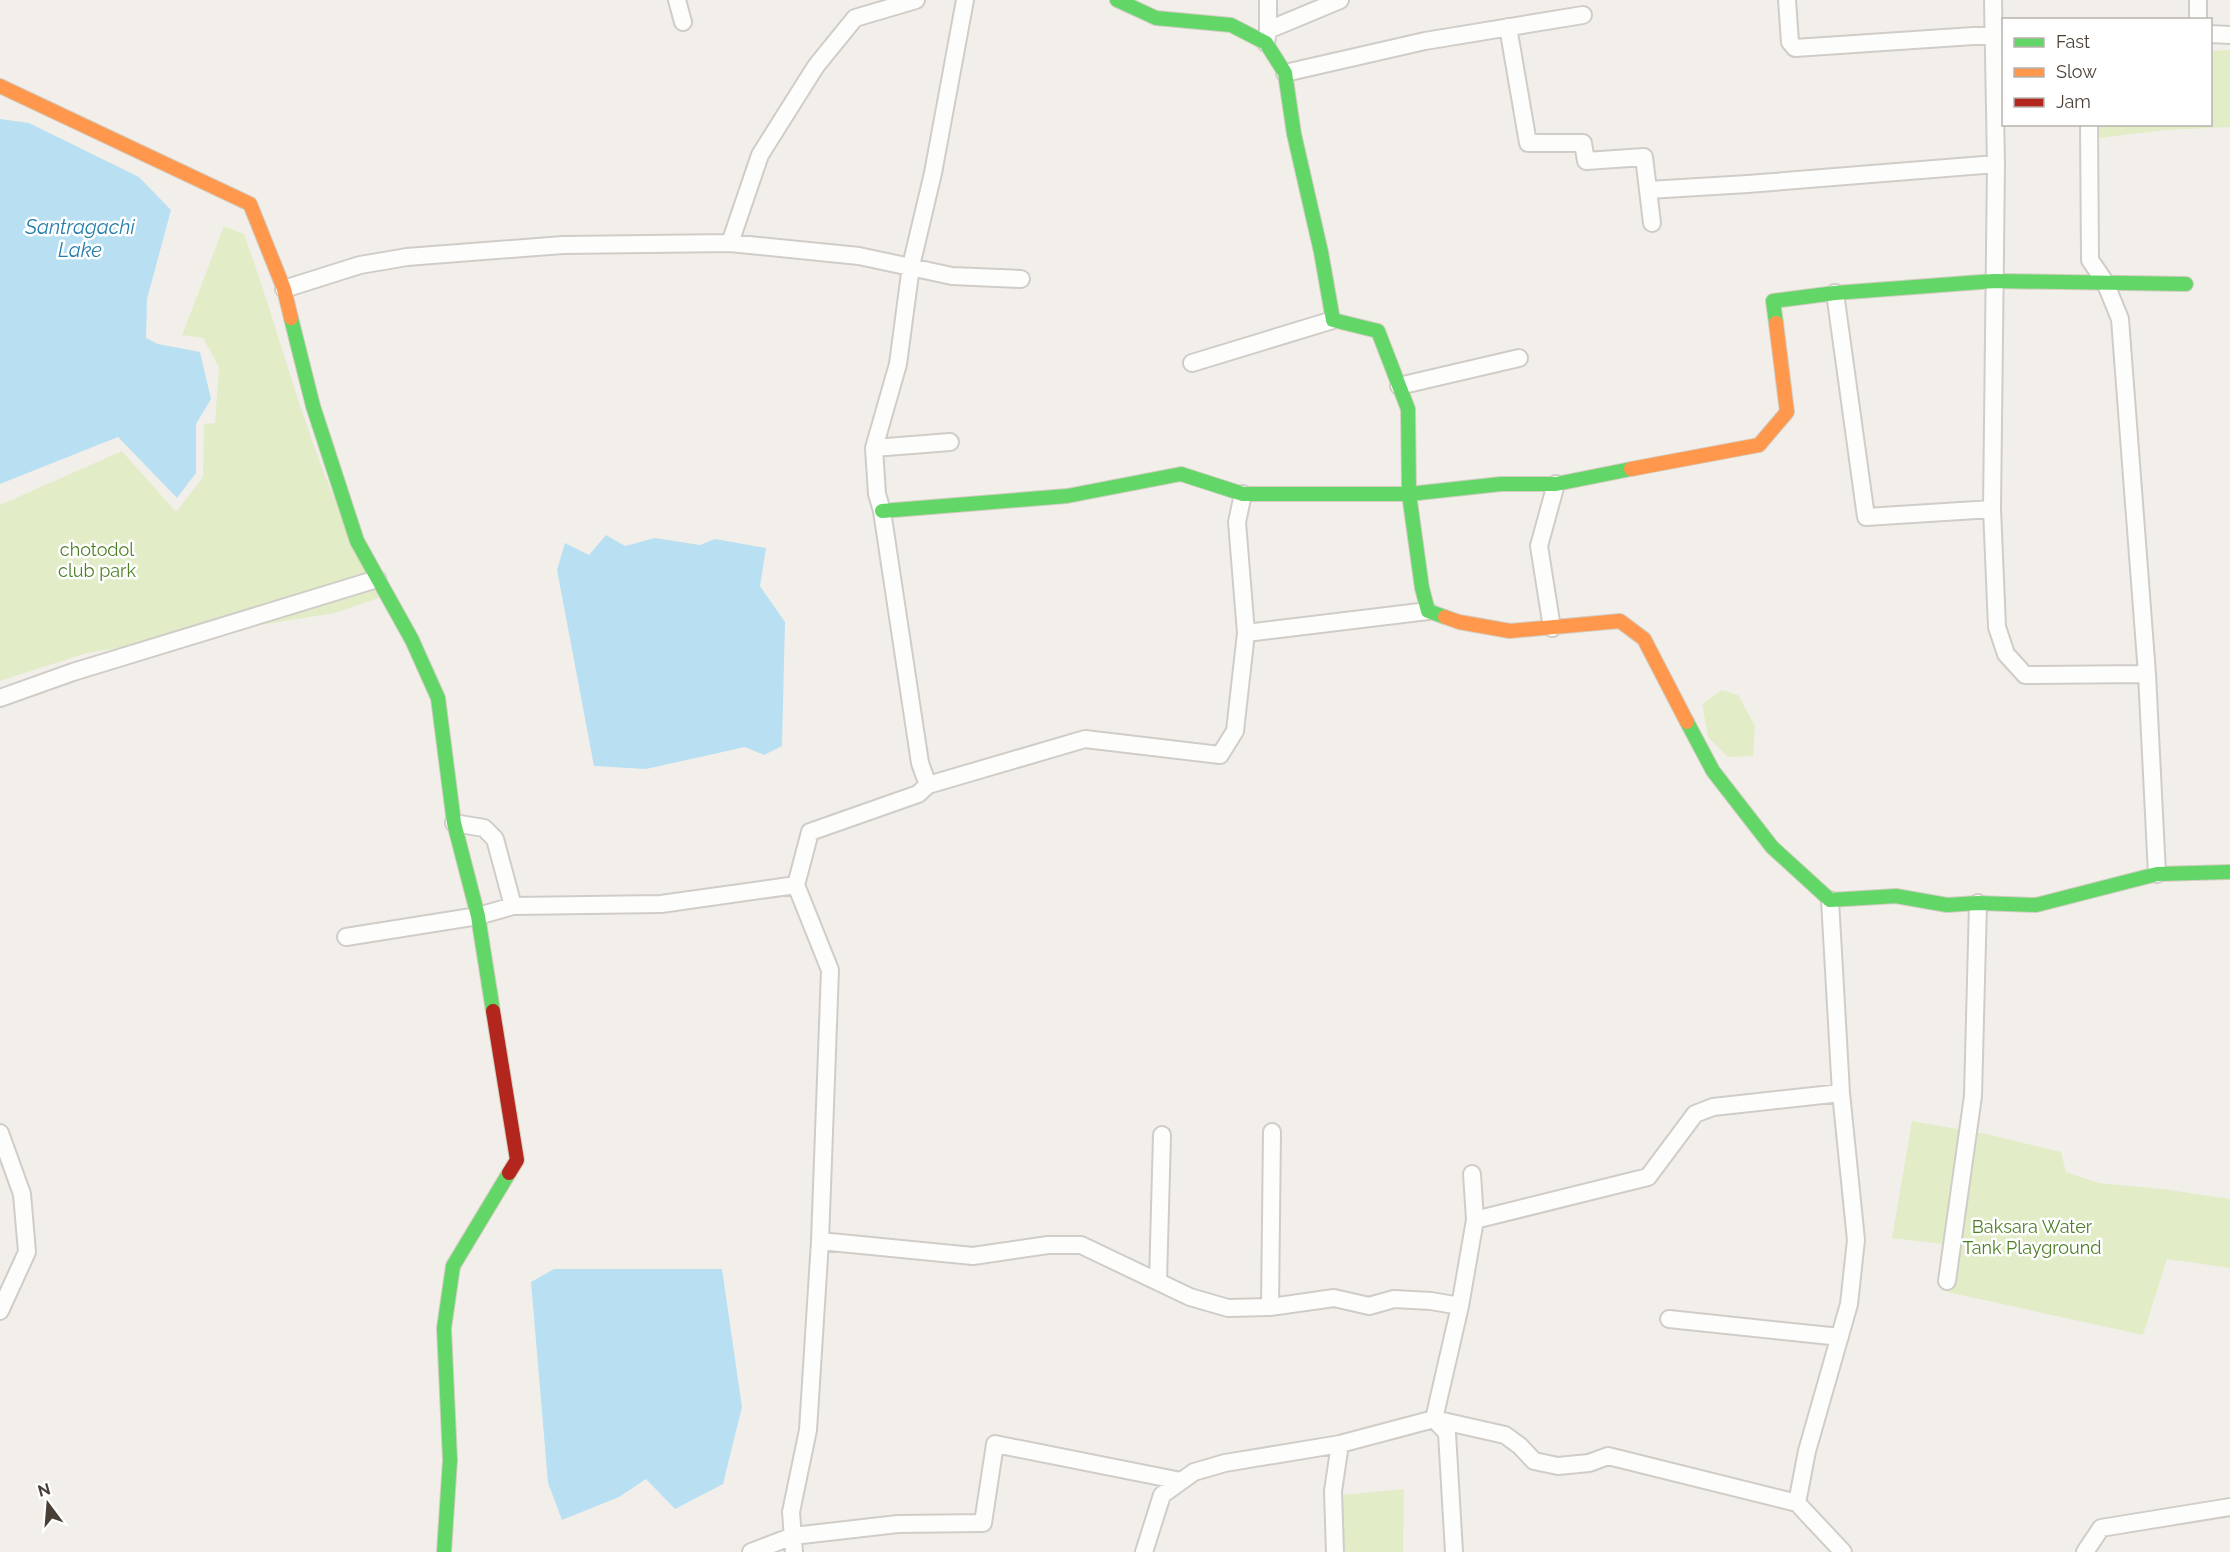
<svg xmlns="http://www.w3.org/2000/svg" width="2230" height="1552" font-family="Raleway,sans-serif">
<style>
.green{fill:#e2edc8}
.water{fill:#b8e0f2}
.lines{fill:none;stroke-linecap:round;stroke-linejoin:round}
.street-casing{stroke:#d0cdc8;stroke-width:20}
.fast-casing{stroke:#d3cdc2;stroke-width:16}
.slow-casing{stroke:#d3cdc2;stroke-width:16}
.jam-casing{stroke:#d3cdc2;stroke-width:16}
.street{stroke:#fdfdfc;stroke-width:16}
.fast{stroke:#63d668;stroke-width:14}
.slow{stroke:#ff974d;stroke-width:14}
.jam{stroke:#b3261e;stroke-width:14}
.labels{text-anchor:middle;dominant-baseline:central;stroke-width:5;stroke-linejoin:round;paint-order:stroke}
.park-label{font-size:18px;fill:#4e7f24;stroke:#fff}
.water-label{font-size:20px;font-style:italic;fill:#247eac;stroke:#fff}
</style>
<rect width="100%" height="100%" fill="#f2efea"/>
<path class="green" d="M 2230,50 L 2230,127 L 2166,130 L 2091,139 L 2091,125 L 2210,124 L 2211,51 Z
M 224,226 L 244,234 C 281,336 306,442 353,540 C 362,559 376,577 387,595 L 335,613 L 87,653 L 0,681 L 0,505 L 122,451 L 176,512 L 203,477 L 204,424 L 215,423 L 219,367 L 203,338 L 182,335 Z
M 1722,690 L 1738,695 L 1755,726 L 1753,756 L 1728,757 L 1708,737 L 1702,704 Z
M 1912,1121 L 1986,1134 L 2061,1152 L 2066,1172 L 2099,1183 L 2163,1189 L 2230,1199 L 2230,1268 L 2167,1259 L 2143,1335 L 1947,1292 L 1959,1246 L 1892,1238 Z
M 1404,1489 L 1403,1552 L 1344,1552 L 1342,1495 Z"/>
<path class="water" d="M 0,119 L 29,123 L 139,177 L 171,210 L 147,299 L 146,338 L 158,344 L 200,352 L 211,399 L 196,424 L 196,473 L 177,498 L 118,437 L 0,484 Z
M 606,535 L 625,546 L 655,538 L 700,545 L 715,539 L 766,548 L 760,586 L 785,622 L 782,746 L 764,755 L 745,747 L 646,769 L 594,766 L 557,570 L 565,543 L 589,555 Z
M 554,1269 L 722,1269 L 742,1407 L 723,1484 L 675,1509 L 646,1479 L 619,1497 L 562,1520 L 548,1483 L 531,1282 Z"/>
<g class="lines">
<defs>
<path id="street" d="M 677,0 L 683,22
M 1787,0 L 1790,42 L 1795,48 L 2003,34
M 1993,0 L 1996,164 L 1992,509 L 1997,627 L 2006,654 L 2025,675 L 2147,674
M 2198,20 L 2198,0
M 1508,27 L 1528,143 L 1583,143 L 1586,161 L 1644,157 L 1652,223
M 1268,30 L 1268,0
M 2210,34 L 2230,35
M 1266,43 L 1268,30 L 1340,0
M 1285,73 L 1425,41 L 1583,15
M 2089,124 L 2090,260 L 2105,282 L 2120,319 L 2147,674 L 2157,874
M 1648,190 L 1748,184 L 1996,164
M 730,243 L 760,155 L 816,66 L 855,18 L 916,0
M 284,289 L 360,265 L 407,257 L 563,245 L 730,243 L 859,256 L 952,276 L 1021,279
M 1835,293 L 1866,517 L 1992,509
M 1192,363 L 1333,320
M 1399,386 L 1519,358
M 874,448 L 950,442
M 1552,628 L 1539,546 L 1556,484
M 1246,633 L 1428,611
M 0,698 L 73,672 L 377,579
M 928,785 L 920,763 L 882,511 L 877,494 L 874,448 L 898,364 L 911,266 L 933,173 L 965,0
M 454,823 L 484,828 L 495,839 L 513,906
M 1830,900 L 1841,1093 L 1856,1240 L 1849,1304 L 1807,1451 L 1797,1503 L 1843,1552
M 346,937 L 478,916 L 513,906 L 661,904 L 796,885
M 0,1133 L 22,1194 L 27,1252 L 0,1311
M 1475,1220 L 1648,1177 L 1695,1114 L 1713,1107 L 1841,1093
M 820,1241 L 973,1256 L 1048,1245 L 1081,1245 L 1190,1297 L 1228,1308 L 1270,1307 L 1334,1298 L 1369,1306 L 1394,1299 L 1431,1301 L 1460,1306
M 1947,1281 L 1973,1096 L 1978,903
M 1158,1282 L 1162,1135
M 1270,1307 L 1272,1132
M 1669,1319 L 1840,1337
M 1434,1419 L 1460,1306 L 1475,1220 L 1472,1174
M 1434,1419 L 1447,1433 L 1454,1552
M 751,1552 L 793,1536 L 898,1524 L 983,1523 L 995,1444 L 1181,1481
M 794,1552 L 791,1512 L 808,1430 L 820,1241 L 830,970 L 796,885 L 810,832 L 918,794 L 928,785 L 1085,739 L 1220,755 L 1235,731 L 1246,633 L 1237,522 L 1243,494
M 1144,1552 L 1162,1495 L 1194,1472 L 1225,1463 L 1340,1444 L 1434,1419 L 1505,1435 L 1520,1446 L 1534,1461 L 1558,1466 L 1589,1463 L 1608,1456 L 1797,1503
M 1335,1552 L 1333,1491 L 1340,1444
M 2085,1552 L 2101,1528 L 2230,1507"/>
<path id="fast" d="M 1117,0 L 1156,18 L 1231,25 L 1266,43 L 1285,73 L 1294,134 L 1321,252 L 1333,320 L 1378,331 L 1408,409 L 1409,494 L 1422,588 L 1428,611 L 1445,617
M 291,318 L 313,406 L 357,541 L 412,640 L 438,698 L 454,823 L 478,916 L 493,1011
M 1776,323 L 1773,301 L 1835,293 L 1994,281 L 2186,284
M 882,511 L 1067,496 L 1181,474 L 1243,494 L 1409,494 L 1501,484 L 1556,484 L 1631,469
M 1687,722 L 1713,771 L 1772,847 L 1830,900 L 1896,896 L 1947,905 L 1978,903 L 2036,905 L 2157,874 L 2230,872
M 444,1552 L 450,1460 L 444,1328 L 453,1266 L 509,1173"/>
<path id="slow" d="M 0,86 L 250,204 L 284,289 L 291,318
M 1631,469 L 1759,445 L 1787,412 L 1776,323
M 1445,617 L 1459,622 L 1510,631 L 1620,621 L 1644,639 L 1687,722"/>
<path id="jam" d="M 493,1011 L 517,1160 L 509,1173"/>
</defs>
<use href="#street" class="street-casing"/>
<use href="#fast" class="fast-casing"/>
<use href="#slow" class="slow-casing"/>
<use href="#jam" class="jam-casing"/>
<use href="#street" class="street"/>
<use href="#fast" class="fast"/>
<use href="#slow" class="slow"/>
<use href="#jam" class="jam"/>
</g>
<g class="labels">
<g class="park-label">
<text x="97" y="549">chotodol<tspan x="97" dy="21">club park</tspan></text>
<text x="2032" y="1226">Baksara Water<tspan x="2032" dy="21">Tank Playground</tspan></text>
</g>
<g class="water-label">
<text x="80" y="227">Santragachi<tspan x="80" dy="23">Lake</tspan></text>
</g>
</g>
<rect x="2002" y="18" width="210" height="108" fill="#ffffff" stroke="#b6b2ae" stroke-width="1.5"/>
<rect x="2014" y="38" width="30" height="9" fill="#63d668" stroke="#b6b2ae" stroke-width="1.5"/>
<text x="2056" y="48" font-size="18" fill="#493f35">Fast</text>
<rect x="2014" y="68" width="30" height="9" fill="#ff974d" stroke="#b6b2ae" stroke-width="1.5"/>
<text x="2056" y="78" font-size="18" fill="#493f35">Slow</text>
<rect x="2014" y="98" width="30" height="9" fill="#b3261e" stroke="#b6b2ae" stroke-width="1.5"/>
<text x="2056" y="108" font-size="18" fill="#493f35">Jam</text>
<g transform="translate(48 1504) rotate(344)" stroke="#ffffff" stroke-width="4.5" paint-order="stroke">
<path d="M0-4.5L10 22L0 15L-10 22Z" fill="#493f35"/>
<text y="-9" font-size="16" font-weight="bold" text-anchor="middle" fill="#493f35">N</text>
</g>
</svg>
